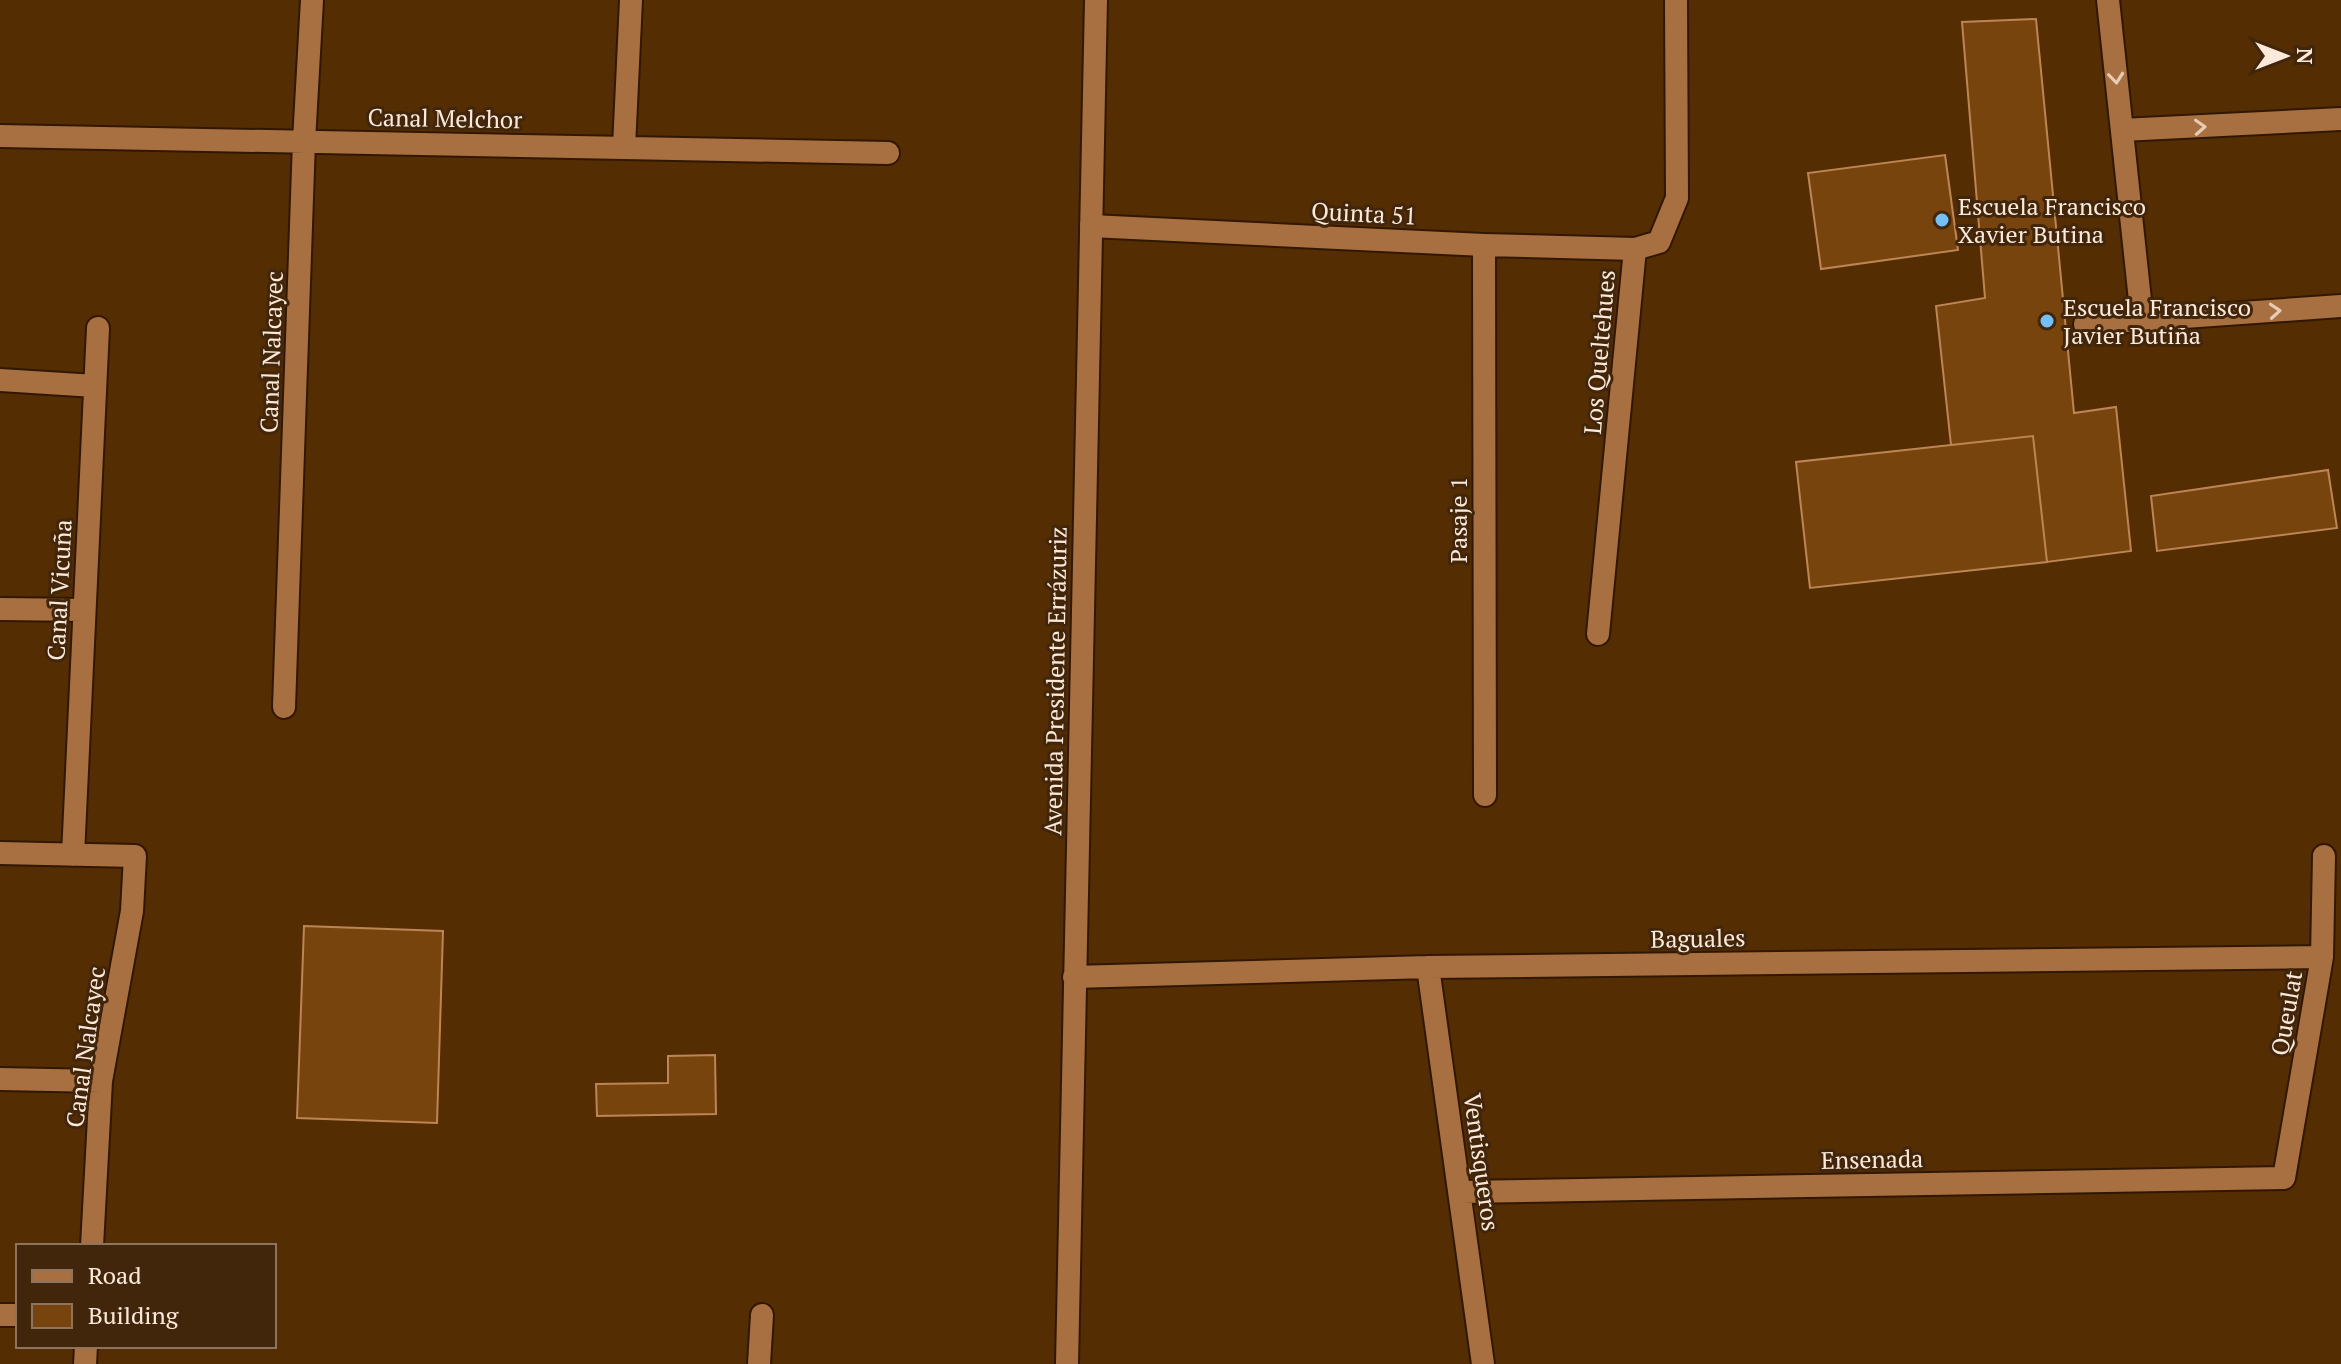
<svg xmlns="http://www.w3.org/2000/svg" width="2341" height="1364" font-family="'PT Serif',serif">
<style>
.building{fill:#78440d;stroke:#be8554;stroke-width:2}
.lines{fill:none;stroke-linecap:round;stroke-linejoin:round}
.minor-casing{stroke:#321700;stroke-width:26}
.tertiary-casing{stroke:#321700;stroke-width:26}
.minor{stroke:#a87040;stroke-width:22}
.tertiary{stroke:#a87040;stroke-width:22}
.oneway{stroke:#e7cbb4}
.poi-dot{fill:#74c0f6;stroke:#42260c;stroke-width:3}
.labels{text-anchor:middle;dominant-baseline:central;stroke-width:6;stroke-linejoin:round;paint-order:stroke}
.street-label{font-size:24px;fill:#fce9da;stroke:#42260c}
.poi-label{font-size:24px;fill:#fce9da;stroke:#42260c;text-anchor:start}
</style>
<rect width="100%" height="100%" fill="#542d03"/>
<path class="building" d="M 2036,19 L 2074,413 L 2116,407 L 2131,551 L 2047,562 L 2033,436 L 1951,445 L 1936,306 L 1985,298 L 1962,22 Z
M 1945,155 L 1958,250 L 1821,269 L 1808,173 Z
M 2033,436 L 2047,562 L 1810,588 L 1796,462 Z
M 2328,470 L 2337,528 L 2157,551 L 2151,496 Z
M 304,926 L 443,931 L 437,1123 L 297,1118 Z
M 715,1055 L 716,1114 L 597,1116 L 596,1084 L 668,1083 L 668,1056 Z"/>
<g class="lines">
<defs>
<path id="minor" d="M 2108,0 L 2142,319
M 2122,130 L 2341,119
M 0,136 L 888,153
M 624,147 L 631,0
M 1091,226 L 1484,245 L 1635,249
M 1484,245 L 1485,795
M 2085,324 L 2341,306
M 0,380 L 95,386
M 0,609 L 84,610
M 1598,634 L 1635,249 L 1659,242 L 1677,198 L 1676,0
M 284,707 L 304,141 L 312,0
M 0,853 L 135,856 L 132,911 L 101,1081 L 92,1246
M 73,855 L 98,328
M 1428,967 L 1483,1364
M 1074,977 L 1428,967 L 2322,957
M 0,1079 L 101,1081
M 1460,1192 L 2284,1178 L 2322,957 L 2324,856
M 0,1315 L 18,1315
M 85,1364 L 86,1346
M 759,1364 L 762,1315"/>
<path id="tertiary" d="M 1067,1364 L 1096,0"/>
</defs>
<use href="#minor" class="minor-casing"/>
<use href="#tertiary" class="tertiary-casing"/>
<use href="#minor" class="minor"/>
<use href="#tertiary" class="tertiary"/>
</g>
<defs><path id="oneway-chevron" d="M-2-3.5L2.5 0L-2 3.5" fill="none" stroke-width="1.6" stroke-linecap="round" stroke-linejoin="round" transform="scale(2)"/></defs>
<g class="oneway">
<use href="#oneway-chevron" transform="translate(2116 78) rotate(84)"/>
<use href="#oneway-chevron" transform="translate(2200 127) rotate(-3)"/>
<use href="#oneway-chevron" transform="translate(2275 311) rotate(-4)"/>
</g>
<g class="poi-dot">
<circle cx="1942" cy="220" r="8"/>
<circle cx="2047" cy="321" r="8"/>
</g>
<g class="labels">
<g class="street-label">
<text transform="translate(445 118) rotate(1)">Canal Melchor</text>
<text transform="translate(1364 213) rotate(3)">Quinta 51</text>
<text transform="translate(271 352) rotate(-88)">Canal Nalcayec</text>
<text transform="translate(1599 352) rotate(-85)">Los Queltehues</text>
<text transform="translate(1458 520) rotate(-90)">Pasaje 1</text>
<text transform="translate(59 590) rotate(-87)">Canal Vicuña</text>
<text transform="translate(1055 681) rotate(-89)">Avenida Presidente Errázuriz</text>
<text transform="translate(1698 938) rotate(-1)">Baguales</text>
<text transform="translate(2286 1013) rotate(-80)">Queulat</text>
<text transform="translate(85 1047) rotate(-82)">Canal Nalcayec</text>
<text transform="translate(1872 1159) rotate(-1)">Ensenada</text>
<text transform="translate(1482 1162) rotate(82)">Ventisqueros</text>
</g>
<g class="poi-label">
<text x="1958" y="206">Escuela Francisco<tspan x="1958" dy="28">Xavier Butina</tspan></text>
<text x="2063" y="307">Escuela Francisco<tspan x="2063" dy="28">Javier Butiña</tspan></text>
</g>
</g>
<rect x="16" y="1244" width="260" height="104" fill="#42260c" stroke="#8c745e" stroke-width="2"/>
<rect x="32" y="1270" width="40" height="12" fill="#a87040" stroke="#8c745e" stroke-width="2"/>
<text x="88" y="1284" font-size="24" fill="#fce9da">Road</text>
<rect x="32" y="1304" width="40" height="24" fill="#78440d" stroke="#8c745e" stroke-width="2"/>
<text x="88" y="1324" font-size="24" fill="#fce9da">Building</text>
<g transform="translate(2285 56) rotate(90)" stroke="#42260c" stroke-width="6" paint-order="stroke">
<path d="M0-6L14 30L0 20L-14 30Z" fill="#fce9da"/>
<text y="-12" font-size="22" font-weight="bold" text-anchor="middle" fill="#fce9da">N</text>
</g>
</svg>
